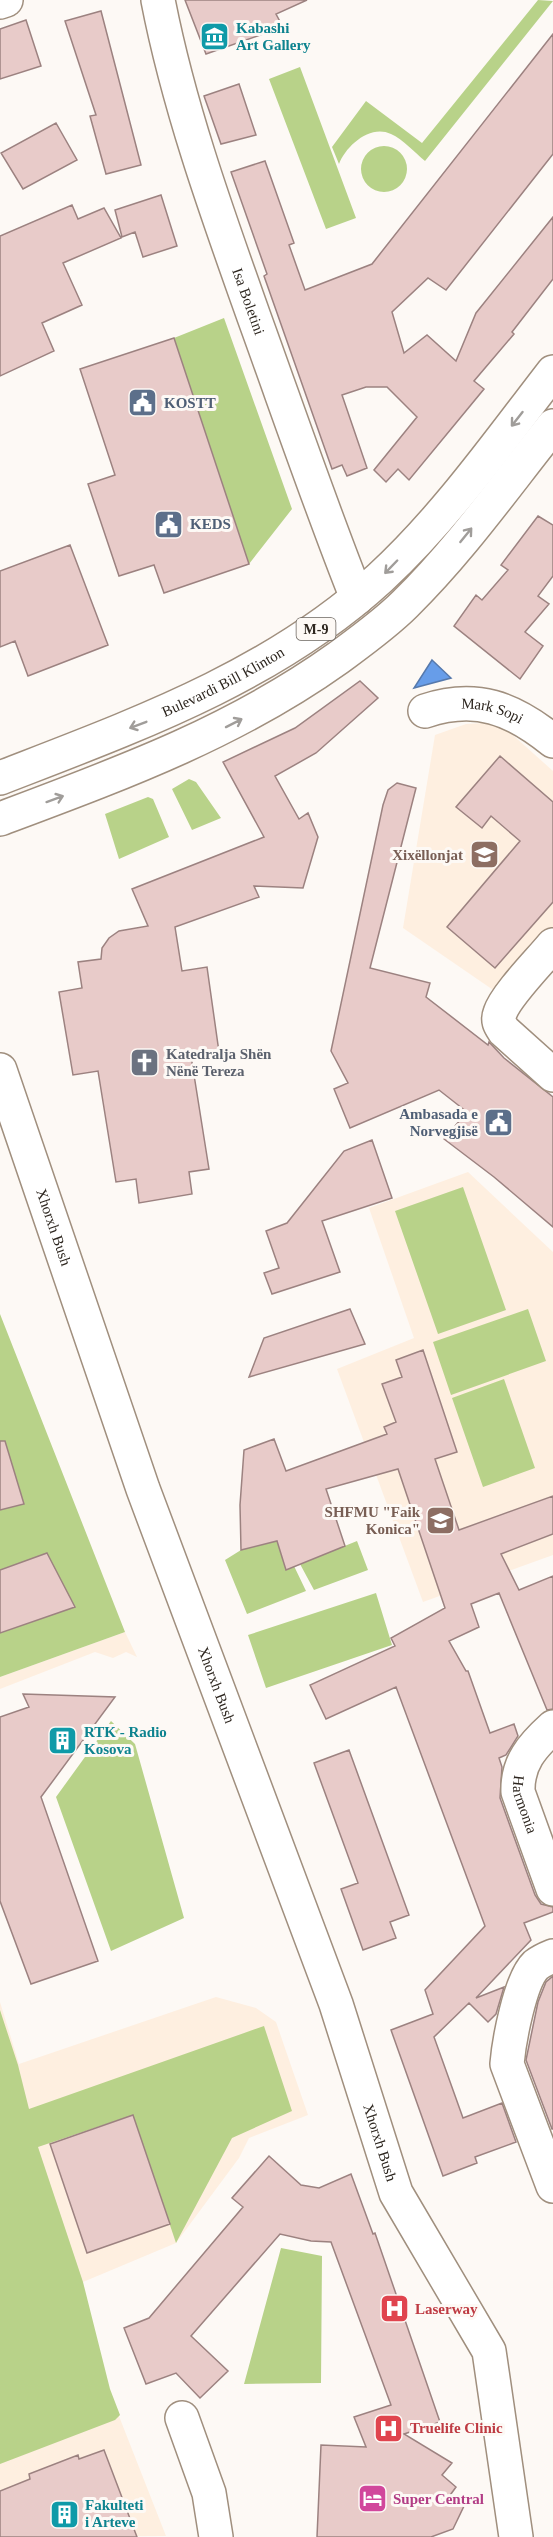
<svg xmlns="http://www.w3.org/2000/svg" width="553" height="2537" font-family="'Times New Roman',serif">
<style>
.built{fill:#feefe0}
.green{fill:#b8d289}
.water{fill:#679de9;stroke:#5679ac;stroke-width:1.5}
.building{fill:#e8cbc9;stroke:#9c8280;stroke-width:1.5}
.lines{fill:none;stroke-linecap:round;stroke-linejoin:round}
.minor-casing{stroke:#a08f7e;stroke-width:36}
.major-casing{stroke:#a08f7e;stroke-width:36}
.minor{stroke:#fff;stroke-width:33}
.major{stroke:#fff;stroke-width:33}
.oneway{stroke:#a09d9a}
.labels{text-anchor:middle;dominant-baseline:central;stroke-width:6;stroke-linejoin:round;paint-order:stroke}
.shield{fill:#fdf9f5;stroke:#6b655f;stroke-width:1.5}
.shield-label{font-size:14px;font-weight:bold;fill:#2d261f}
.culture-label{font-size:15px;font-weight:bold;fill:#0d838f;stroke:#fdf9f5;text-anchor:start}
.street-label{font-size:15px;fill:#2d261f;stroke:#fdf9f5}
.service-label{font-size:15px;font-weight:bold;fill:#4e5e75;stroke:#fdf9f5;text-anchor:start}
.education-label{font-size:15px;font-weight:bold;fill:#785e54;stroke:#fdf9f5;text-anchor:end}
.worship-label{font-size:15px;font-weight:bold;fill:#5b616d;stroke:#fdf9f5;text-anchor:start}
.health-label{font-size:15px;font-weight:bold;fill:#be3a42;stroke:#fdf9f5;text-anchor:start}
.hotel-label{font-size:15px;font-weight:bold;fill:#b23c85;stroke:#fdf9f5;text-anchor:start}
</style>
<rect width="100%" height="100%" fill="#fdf9f5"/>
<path class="built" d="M 484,723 L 505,728 L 553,771 L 553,932 L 499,994 L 403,928 L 435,735 L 466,724 Z
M 468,1172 L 553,1252 L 553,1555 L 423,1602 L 337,1369 L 414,1338 L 369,1208 Z
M 125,1632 L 137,1657 L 126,1652 L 113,1658 L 95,1652 L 0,1689 L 0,1677 Z
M 216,1997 L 256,2008 L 276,2022 L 308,2115 L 249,2138 L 239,2158 L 176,2243 L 83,2282 L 75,2304 L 166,2536 L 0,2537 L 0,2002 L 19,2064 Z"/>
<path class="green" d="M 538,0 L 553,1 L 425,161 C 415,153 403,139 391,134 C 370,124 346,146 339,164 L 332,147 L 366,101 L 422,143 Z
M 300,67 L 356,218 L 326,229 L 269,79 Z
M361 169a23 23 0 1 1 46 0a23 23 0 1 1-46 0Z
M 224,318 L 292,509 L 249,564 L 174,338 Z
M 189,779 L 196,782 L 221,818 L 192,830 L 172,789 Z
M 148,797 L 153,799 L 169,837 L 119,859 L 105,814 Z
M 463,1187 L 506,1310 L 438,1334 L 395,1211 Z
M 528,1309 L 546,1361 L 451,1395 L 433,1342 Z
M 0,1314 L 125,1632 L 0,1677 Z
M 504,1379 L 535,1468 L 483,1487 L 452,1398 Z
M 277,1541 L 286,1569 L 294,1566 L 306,1591 L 247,1614 L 225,1560 L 241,1550 Z
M 357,1541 L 368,1570 L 314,1590 L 300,1564 Z
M 376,1593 L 392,1645 L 266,1688 L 248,1635 Z
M 111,1721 L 135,1744 L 184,1918 L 111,1951 L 56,1797 Z
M 0,2010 L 18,2065 L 29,2109 L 264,2026 L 292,2111 L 232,2138 L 176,2243 L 133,2115 L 38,2147 L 83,2282 L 110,2389 L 120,2415 L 115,2420 L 0,2464 Z
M 281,2248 L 322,2256 L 321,2383 L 244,2384 Z"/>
<path class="water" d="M 432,660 L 451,678 L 414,688 Z"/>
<path class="building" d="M 185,0 L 307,0 L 276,14 L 283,27 L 206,54 Z
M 101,11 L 141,165 L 106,174 L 90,116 L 96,115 L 65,21 Z
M 26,20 L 41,66 L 0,79 L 0,29 Z
M 553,34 L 553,154 L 446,290 L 428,278 L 392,312 L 404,353 L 427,335 L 456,361 L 476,313 L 553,217 L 553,279 L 512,332 L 514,334 L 474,381 L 484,389 L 409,480 L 398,469 L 386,482 L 374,470 L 417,417 L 387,387 L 366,387 L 342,395 L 367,468 L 347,476 L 342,465 L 332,469 L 264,276 L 267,274 L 231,172 L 265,161 L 294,243 L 289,245 L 305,290 L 372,264 Z
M 239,84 L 256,135 L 221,144 L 204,96 Z
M 56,123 L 77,160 L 23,189 L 1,153 Z
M 161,195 L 177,246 L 143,257 L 135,232 L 122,237 L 115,210 Z
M 72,205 L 78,219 L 104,208 L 121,238 L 63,263 L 82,305 L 42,323 L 54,351 L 0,376 L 0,236 Z
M 174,338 L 249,564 L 164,593 L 154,565 L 119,576 L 88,484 L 115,475 L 80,369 Z
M 538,516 L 553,525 L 553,576 L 538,596 L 549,604 L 525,632 L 543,646 L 520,679 L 454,626 L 476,595 L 482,600 L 508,570 L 501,565 Z
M 70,545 L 108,645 L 28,676 L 15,641 L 0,647 L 0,571 Z
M 360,681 L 378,698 L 316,753 L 275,776 L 299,819 L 308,813 L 318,837 L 303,888 L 254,886 L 259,897 L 175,927 L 182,971 L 207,967 L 219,1052 L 191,1056 L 209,1169 L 189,1172 L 192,1194 L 139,1203 L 136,1179 L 116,1182 L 98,1071 L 73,1075 L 59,992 L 82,988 L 78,962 L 101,959 L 102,948 L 109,938 L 119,931 L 148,926 L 132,889 L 264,837 L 223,762 L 295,728 Z
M 500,756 L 553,802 L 553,902 L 495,968 L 447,927 L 520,841 L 491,816 L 482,828 L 456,807 Z
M 397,783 L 416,788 L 370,968 L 430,983 L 426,997 L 488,1045 L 489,1042 L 504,1058 L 553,1097 L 553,1227 L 494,1177 L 444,1139 L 467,1112 L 439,1090 L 350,1128 L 334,1089 L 348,1083 L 331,1051 L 383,805 L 388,790 Z
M 372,1140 L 392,1198 L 322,1221 L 340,1272 L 272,1294 L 264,1273 L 279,1268 L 266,1231 L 287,1223 L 344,1151 Z
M 350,1309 L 365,1344 L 249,1377 L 264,1338 Z
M 423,1350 L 457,1452 L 435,1459 L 459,1530 L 553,1496 L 553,1534 L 501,1554 L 519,1590 L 553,1576 L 553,1709 L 547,1710 L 499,1593 L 471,1604 L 479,1627 L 449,1641 L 466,1671 L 468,1671 L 490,1733 L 514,1724 L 518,1736 L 506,1755 L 499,1758 L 502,1767 L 500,1798 L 535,1895 L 541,1904 L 553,1907 L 553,1912 L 524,1923 L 531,1940 L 476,1998 L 504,1987 L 496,2014 L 488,2022 L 469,2003 L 434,2037 L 463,2118 L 502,2103 L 516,2142 L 475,2157 L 477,2163 L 443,2176 L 391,2030 L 433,2014 L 425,1990 L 485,1926 L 396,1687 L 326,1719 L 310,1685 L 395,1646 L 391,1638 L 445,1608 L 398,1469 L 326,1489 L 345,1546 L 286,1570 L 277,1541 L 241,1550 L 240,1505 L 244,1450 L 274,1439 L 286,1471 L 387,1434 L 384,1427 L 396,1422 L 382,1384 L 402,1377 L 396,1360 Z
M 0,1441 L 5,1441 L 24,1504 L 0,1510 Z
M 47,1553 L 75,1607 L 0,1633 L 0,1570 Z
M 23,1694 L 115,1697 L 41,1797 L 98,1961 L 31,1984 L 0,1901 L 0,1717 L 29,1707 Z
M 349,1750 L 409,1915 L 390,1922 L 396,1938 L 363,1950 L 341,1889 L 358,1883 L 314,1763 Z
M 553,1976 L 553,2129 L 552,2129 L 526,2060 L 538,2002 L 546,1982 Z
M 133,2115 L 170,2224 L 87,2253 L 50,2144 Z
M 269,2156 L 301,2185 L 319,2188 L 351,2174 L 373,2234 L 375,2233 L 440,2422 L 404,2434 L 452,2463 L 442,2475 L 456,2487 L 448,2498 L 464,2506 L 453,2529 L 431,2537 L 317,2537 L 321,2445 L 366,2447 L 354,2417 L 391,2405 L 331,2242 L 311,2241 L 280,2234 L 191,2336 L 228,2371 L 200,2398 L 176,2373 L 146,2384 L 124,2328 L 149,2318 L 243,2207 L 232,2198 Z
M 104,2450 L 137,2537 L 0,2537 L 0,2491 L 30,2479 L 29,2474 L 78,2455 L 79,2459 Z"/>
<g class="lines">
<defs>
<g id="minor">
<path id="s1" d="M 158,0 C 179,108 217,213 254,317 C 288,411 320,505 357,598"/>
<path d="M 0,2 L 6,0"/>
<path id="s2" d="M 425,711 C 476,694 512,708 553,741"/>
<path d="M 553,945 C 540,961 506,995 500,1013 C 497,1021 500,1025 504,1031 L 553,1075"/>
<path id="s3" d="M 0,1070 L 143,1489 L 336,2004 L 396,2193 L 489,2351 L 516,2537"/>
<path id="s4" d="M 553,1727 C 532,1746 517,1763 518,1792 L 553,1889"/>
<path d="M 553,1956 C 548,1958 541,1961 536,1965 C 520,1980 509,2041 507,2064 L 553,2186"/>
<path d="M 182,2418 L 209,2493 L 216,2537"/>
</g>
<g id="major">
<path id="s5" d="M 0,778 C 134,726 272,677 380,578 C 446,517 498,443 553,372"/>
<path d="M 0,819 C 120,774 233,733 338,658 C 361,641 385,624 405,604 C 460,550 505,486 553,426"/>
</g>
</defs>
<use href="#minor" class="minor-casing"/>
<use href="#major" class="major-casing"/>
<use href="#minor" class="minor"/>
<use href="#major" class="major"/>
</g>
<defs><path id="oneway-shaft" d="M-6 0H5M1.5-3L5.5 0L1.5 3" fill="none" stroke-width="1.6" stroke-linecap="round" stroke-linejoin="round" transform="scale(1.5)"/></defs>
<g class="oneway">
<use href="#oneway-shaft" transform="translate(517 419) rotate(128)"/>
<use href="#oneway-shaft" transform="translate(466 535) rotate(-51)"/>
<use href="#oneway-shaft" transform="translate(391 567) rotate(134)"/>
<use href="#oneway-shaft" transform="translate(234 723) rotate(-27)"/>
<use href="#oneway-shaft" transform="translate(138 725) rotate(159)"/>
<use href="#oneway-shaft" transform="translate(55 799) rotate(-20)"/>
</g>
<defs>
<symbol id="museum-square" viewBox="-11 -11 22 22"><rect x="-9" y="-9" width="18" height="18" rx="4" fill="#0f9aa8" stroke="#fdf9f5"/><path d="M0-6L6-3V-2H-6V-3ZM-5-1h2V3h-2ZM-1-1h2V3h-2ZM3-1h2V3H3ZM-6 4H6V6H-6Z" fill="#fff"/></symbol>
<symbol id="civic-square" viewBox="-11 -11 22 22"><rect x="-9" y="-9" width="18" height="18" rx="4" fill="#5c6f8a" stroke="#fdf9f5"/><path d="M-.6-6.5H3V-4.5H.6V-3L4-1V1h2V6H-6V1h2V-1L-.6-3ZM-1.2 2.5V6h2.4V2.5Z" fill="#fff"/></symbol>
<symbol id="school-square" viewBox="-11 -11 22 22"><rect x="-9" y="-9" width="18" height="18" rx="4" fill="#8d6e63" stroke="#fdf9f5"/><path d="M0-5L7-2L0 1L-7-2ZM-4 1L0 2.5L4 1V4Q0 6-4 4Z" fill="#fff"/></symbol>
<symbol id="church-square" viewBox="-11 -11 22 22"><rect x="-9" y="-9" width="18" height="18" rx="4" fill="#6b7280" stroke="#fdf9f5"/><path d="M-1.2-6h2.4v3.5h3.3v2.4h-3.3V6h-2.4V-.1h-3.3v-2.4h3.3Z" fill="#fff"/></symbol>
<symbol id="building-square" viewBox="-11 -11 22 22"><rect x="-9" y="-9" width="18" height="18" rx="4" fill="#0f9aa8" stroke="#fdf9f5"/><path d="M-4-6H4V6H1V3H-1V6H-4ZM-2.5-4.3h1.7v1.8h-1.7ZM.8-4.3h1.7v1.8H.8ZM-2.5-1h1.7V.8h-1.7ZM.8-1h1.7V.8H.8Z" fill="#fff"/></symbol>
<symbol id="hospital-square" viewBox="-11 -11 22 22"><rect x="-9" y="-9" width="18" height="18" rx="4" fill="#e0444e" stroke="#fdf9f5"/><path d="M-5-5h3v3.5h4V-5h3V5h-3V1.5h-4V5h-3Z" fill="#fff"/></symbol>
<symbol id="hotel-square" viewBox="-11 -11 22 22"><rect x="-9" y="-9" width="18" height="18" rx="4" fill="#d1479c" stroke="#fdf9f5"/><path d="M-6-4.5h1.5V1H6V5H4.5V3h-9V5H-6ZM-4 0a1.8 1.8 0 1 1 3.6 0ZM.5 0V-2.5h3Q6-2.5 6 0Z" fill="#fff"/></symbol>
</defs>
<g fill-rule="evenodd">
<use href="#museum-square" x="198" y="20" width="33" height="33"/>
<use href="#civic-square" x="126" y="386" width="33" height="33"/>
<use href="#civic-square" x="152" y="508" width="33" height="33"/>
<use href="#school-square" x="468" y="838" width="33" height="33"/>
<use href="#church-square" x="128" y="1046" width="33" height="33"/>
<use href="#civic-square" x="482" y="1106" width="33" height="33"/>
<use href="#school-square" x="424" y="1504" width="33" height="33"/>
<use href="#building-square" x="46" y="1724" width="33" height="33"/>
<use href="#hospital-square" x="378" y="2292" width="33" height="33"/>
<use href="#hospital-square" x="372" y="2412" width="33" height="33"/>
<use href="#hotel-square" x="356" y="2482" width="33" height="33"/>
<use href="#building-square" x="48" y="2498" width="33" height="33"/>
</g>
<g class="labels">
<rect class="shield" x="296.5" y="618" width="39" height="22" rx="4.5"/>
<g class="shield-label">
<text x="316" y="629">M-9</text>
</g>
<g class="culture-label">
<text x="236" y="28">Kabashi<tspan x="236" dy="17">Art Gallery</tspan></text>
<text x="84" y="1732">RTK - Radio<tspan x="84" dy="17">Kosova</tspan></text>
<text x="85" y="2505">Fakulteti<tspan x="85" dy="17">i Arteve</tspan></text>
</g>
<g class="street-label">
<text stroke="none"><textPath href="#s1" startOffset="315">Isa Boletini</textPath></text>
<text stroke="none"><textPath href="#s5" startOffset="243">Bulevardi Bill Klinton</textPath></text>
<text stroke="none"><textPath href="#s2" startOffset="69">Mark Sopi</textPath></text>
<text stroke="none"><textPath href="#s3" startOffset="166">Xhorxh Bush</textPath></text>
<text stroke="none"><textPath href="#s3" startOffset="652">Xhorxh Bush</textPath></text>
<text stroke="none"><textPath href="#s4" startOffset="90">Harmonia</textPath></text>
<text stroke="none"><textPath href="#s3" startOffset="1138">Xhorxh Bush</textPath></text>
</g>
<g class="service-label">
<text x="164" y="403">KOSTT</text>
<text x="190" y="524">KEDS</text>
<text x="478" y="1114" text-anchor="end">Ambasada e<tspan x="478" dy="17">Norvegjisë</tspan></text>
</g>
<g class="education-label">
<text x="463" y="855">Xixëllonjat</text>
<text x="420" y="1512">SHFMU "Faik<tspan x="420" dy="17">Konica"</tspan></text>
</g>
<g class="worship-label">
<text x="166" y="1054">Katedralja Shën<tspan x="166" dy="17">Nënë Tereza</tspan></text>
</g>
<g class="health-label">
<text x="415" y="2309">Laserway</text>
<text x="410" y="2428">Truelife Clinic</text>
</g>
<g class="hotel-label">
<text x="393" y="2499">Super Central</text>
</g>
</g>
</svg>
